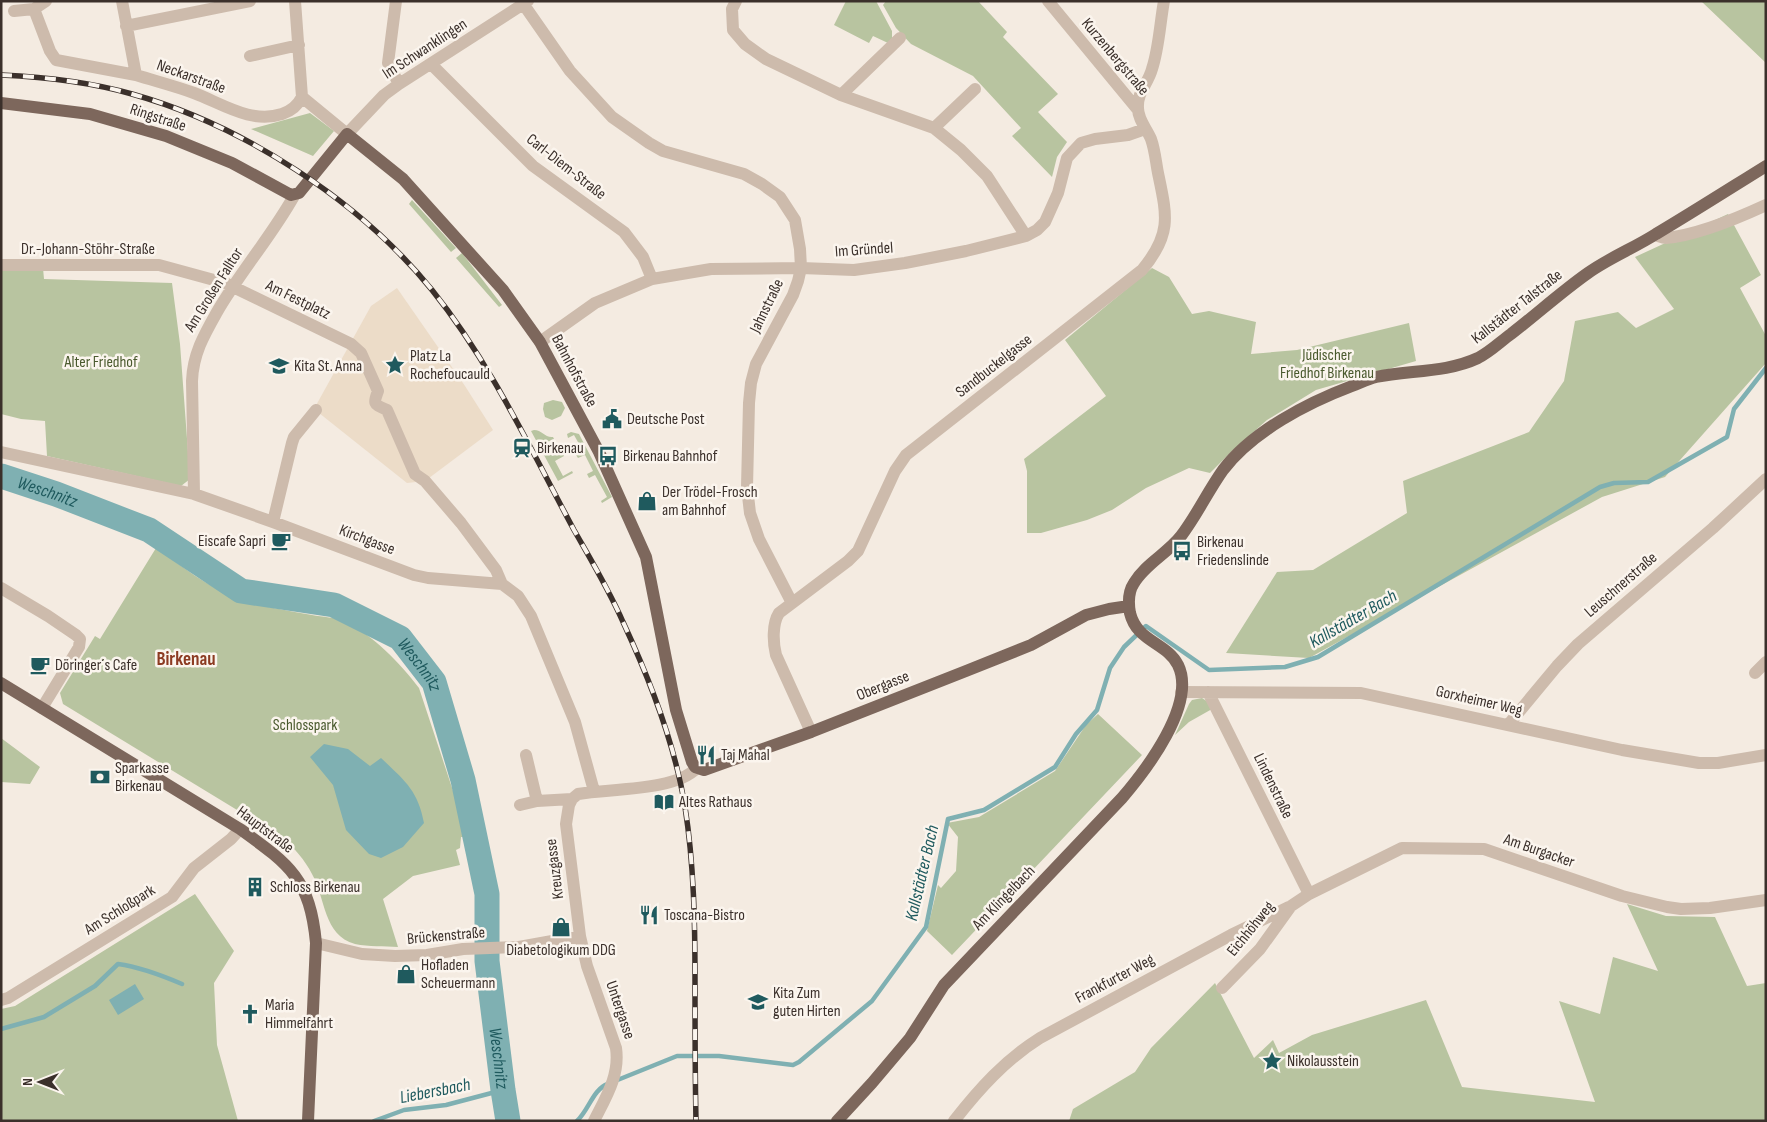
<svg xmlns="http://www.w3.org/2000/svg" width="1767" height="1122" font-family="'Sofia Sans Condensed',sans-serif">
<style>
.green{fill:#b8c4a0}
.plaza{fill:#ecdcc8}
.water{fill:#7fb0b2}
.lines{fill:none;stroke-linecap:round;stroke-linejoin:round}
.stream{stroke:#7fb0b2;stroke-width:4.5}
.river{stroke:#7fb0b2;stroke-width:25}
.minor{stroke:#cdbbac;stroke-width:12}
.major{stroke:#7d675c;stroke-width:12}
.rail-casing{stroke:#3b302b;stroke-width:5.5}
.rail{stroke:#fbf5ee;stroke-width:4;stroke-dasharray:11;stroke-linecap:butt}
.labels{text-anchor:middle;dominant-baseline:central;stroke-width:5;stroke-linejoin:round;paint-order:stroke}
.street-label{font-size:16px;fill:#3b302b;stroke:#fbf5ee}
.park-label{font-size:16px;fill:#4a5a2e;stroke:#fbf5ee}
.poi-label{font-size:16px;fill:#3b302b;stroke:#fbf5ee;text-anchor:start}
.water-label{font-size:18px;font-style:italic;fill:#1f5a5e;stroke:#fbf5ee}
.quarter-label{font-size:19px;font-weight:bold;fill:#8c3b22;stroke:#fbf5ee}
</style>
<rect width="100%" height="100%" fill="#f4ebe1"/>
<path class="green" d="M 846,1 L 876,1 L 892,31 L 892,40 L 888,43 L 873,36 L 869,43 L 834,25 Z
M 886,1 L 978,1 L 1007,32 L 1003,37 L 1058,94 L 1038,112 L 1067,142 L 1057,157 L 1052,177 L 1012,136 L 1021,128 L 973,76 L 911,44 L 896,28 L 883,5 Z
M 1701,1 L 1766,1 L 1766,63 Z
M 310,113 L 334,131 L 313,156 L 251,129 Z
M 412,200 L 456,248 L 451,252 L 409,204 Z
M 1728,214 L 1761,275 L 1740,288 L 1766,336 L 1766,363 L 1665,477 L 1602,497 L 1309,658 L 1226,653 L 1277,572 L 1313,570 L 1407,513 L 1403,481 L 1529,432 L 1564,381 L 1575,321 L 1618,312 L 1636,328 L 1674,309 L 1635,257 Z
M 462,253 L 502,305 L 499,307 L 456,258 Z
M 1,268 L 43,268 L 44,279 L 172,283 L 180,344 L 190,479 L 181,486 L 47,456 L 45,421 L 21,419 L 1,414 Z
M 1152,268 L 1169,277 L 1192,314 L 1209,311 L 1256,322 L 1251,354 L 1297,350 L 1409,323 L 1416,361 L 1316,390 L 1267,420 L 1231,452 L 1210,473 L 1189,468 L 1146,488 L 1112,510 L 1087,520 L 1041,533 L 1027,533 L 1027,471 L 1024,459 L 1106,396 L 1065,340 Z
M 553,400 L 562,402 L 565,408 L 561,416 L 552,420 L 545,417 L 543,409 L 544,403 Z
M 534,430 C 542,430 545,438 553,437 L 554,439 L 545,443 L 552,456 L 561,451 L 564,456 L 555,461 L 563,476 L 572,471 L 573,473 L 558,481 L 531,431 Z
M 571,432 L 579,434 L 612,497 L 602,503 L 601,501 L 607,497 L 595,475 L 589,478 L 587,474 L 593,471 L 585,455 L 578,458 L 576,455 L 583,451 L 574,435 L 568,438 L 567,434 Z
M 156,548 C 182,566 207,587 237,598 C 261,607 287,610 312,615 C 322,617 336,617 345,622 C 372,634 401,664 419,688 L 463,821 L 465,837 L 461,837 L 460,848 L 456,850 L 460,865 L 413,876 L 383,899 L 398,947 C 384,946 369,947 355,944 C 323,935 326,899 312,874 C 305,860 294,848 283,838 L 63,704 L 60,693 L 95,636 L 100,639 Z
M 1202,698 L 1208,702 L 1212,709 L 1189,722 L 1175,735 L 1189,704 L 1192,700 Z
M 1098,714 L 1142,755 L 952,955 L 927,931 L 938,885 L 941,888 L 956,871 L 958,837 L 947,823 L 979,817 L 1055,771 L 1086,725 Z
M 1,738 L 40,767 L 30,784 L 1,782 Z
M 195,894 L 234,951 L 214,983 L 217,1045 L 238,1121 L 1,1121 L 1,1009 L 15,1006 Z
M 1627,904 L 1666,916 L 1715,917 L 1747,986 L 1766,983 L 1766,1121 L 1069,1121 L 1073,1109 L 1135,1072 L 1151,1048 L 1215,983 L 1254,1058 L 1273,1040 L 1279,1053 L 1312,1035 L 1426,1000 L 1462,1087 L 1595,1102 L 1559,1001 L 1600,1014 L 1613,957 L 1658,971 Z"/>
<path class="plaza" d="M 397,288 L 465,386 L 493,430 L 425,481 L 407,483 L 314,409 L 371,306 Z"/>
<path class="water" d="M 324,744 L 348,749 L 370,766 L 381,758 C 404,780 418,790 424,823 L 403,847 L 381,858 L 369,854 L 346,830 L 333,785 L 310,757 Z
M 135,984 L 144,999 L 118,1015 L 109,1000 Z"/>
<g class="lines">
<path class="stream" d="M 1,1029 L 44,1017 L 95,986 L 118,964 C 140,967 161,975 182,984
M 615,1081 L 677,1056 L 719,1056 L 793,1065 L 799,1062 L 872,1001 L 926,927 L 948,819 L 984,810 L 1055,767 L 1076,734 L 1097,710 L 1110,668 L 1124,647 L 1146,626 L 1209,670 L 1285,667 L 1318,657 L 1600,487 L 1614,483 L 1648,482 L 1727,437 L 1734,409 L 1766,368
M 374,1121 L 404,1110 L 446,1105 L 503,1090
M 577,1121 C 589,1110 593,1089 608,1084"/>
<path class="river" id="s1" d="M 1,476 L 56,494 L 149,530 L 241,591 L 334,605 L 400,638 L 434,682 L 463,780 L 487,894 L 487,961 L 503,1090 L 508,1121"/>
<path class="minor" d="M 122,1 L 136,75 C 155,81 175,86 194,93 C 223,104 251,124 282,114 C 291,111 298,105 302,97
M 295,1 L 302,97 L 347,134 L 384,95 L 399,84 L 528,1
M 396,1 L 388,63 L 399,84
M 736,1 L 732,9 L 733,30 L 745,44 L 766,59 L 841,95 L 934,128 L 961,150 L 987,176 L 1026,236
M 1048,1 L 1138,110
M 524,5 L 570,71 L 612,117 L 649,143 L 663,151 L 744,174 L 762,184 L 780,197 L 795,220 L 800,249 L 801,268 L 798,281 L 793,295 L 756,364 L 751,383 L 749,403 L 747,487 L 750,513 L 759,539 L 792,603
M 34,9 L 46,1
M 14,11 L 34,9 L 50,51 L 56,60 L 136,75
M 126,26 L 250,1
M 250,56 L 299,45
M 431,64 L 533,166 L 624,232 L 643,257 L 652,279
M 841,95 L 900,38
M 934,128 L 975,89
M 1655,235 C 1659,236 1662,238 1666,238 C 1697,235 1738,218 1766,205
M 1,265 L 159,265 L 225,283 L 351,344 L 361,353 L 378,391 C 373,405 374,404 387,410 L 415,474 L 425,481 L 461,523 L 496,570 L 502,584
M 540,342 L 595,303 L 652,279 L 711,269 L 801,268 L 854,270 L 905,263 L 966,251 L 1026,236 L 1037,230 L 1045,222 L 1058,193 L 1067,158 L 1081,143 L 1095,139 L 1128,135 L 1145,129
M 1,452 L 194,494 L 273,522 L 414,575 L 428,578 L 502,584 L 518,596 L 531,616 L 575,722 L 594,791
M 194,494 L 192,381 C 193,354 204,335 217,312 C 240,272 271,237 294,196
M 273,522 L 292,443 L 294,437 L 316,410
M 1,588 L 48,616 L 76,635 L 80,639 L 79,647 L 42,708
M 1755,673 L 1766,662
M 1181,692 L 1361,693 L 1622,750 L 1699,763 L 1718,763 L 1766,755
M 1208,692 L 1309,894
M 1508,725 L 1557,666 L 1578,644 L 1713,528 L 1766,479
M 811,732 L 776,655 C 773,643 772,624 779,613 L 848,561 L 858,551 L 895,471 L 906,455 L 1142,270 C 1172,234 1167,216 1158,173 C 1156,163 1155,150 1151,139 C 1147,129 1138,120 1138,108 C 1137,92 1148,84 1152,69 C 1159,48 1160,23 1164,1
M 526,755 L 537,801
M 520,805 L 537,801 L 572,799
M 316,943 L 362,954 L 395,956 L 427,955 L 463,949 L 519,947 L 580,936
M 1222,988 L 1260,949 L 1291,906 L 1309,894 L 1402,848 L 1484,849 L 1622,896 L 1667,907 L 1681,909 L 1710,908 L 1766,900
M 1,1000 L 8,998 L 172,897 L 194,868 L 231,839 L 240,829
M 594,1121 C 606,1097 620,1075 616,1048 L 587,966 L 580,936 L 566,824 L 569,805 L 572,799 L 578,794 C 610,788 673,792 697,768
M 954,1121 C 979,1089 1005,1060 1040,1038 L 1231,935 L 1289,907"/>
<path class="major" d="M 1,103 L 90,114 L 166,136 L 232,163 L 291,195 L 299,193 L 347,134 L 403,179 L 503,290 L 540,342 L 599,452 L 646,557 L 676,710 L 692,762 L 695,767 L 704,770 L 811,732 L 966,671 L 1031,645 L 1086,615 L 1109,609 L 1129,606
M 1,683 L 240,829 C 290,865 310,879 316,943 L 308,1121
M 837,1121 L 872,1083 L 910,1038 L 944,985 L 1122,798 C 1146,770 1197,704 1178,665 C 1166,642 1137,642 1130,613 C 1128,602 1128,592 1134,583 C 1145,564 1168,553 1181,536 C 1197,515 1208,491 1223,470 C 1253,431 1307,403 1352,386 C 1360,383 1368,379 1376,377 C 1409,370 1446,373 1478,358 C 1490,352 1500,342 1511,334 C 1537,314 1561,292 1588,273 C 1609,258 1634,248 1656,234 C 1693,212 1729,189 1766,166"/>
<defs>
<path id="rail" d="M 1,75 C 45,77 90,82 132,94 C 243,125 360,201 432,290 C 490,362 530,448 574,530 C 591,560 609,590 623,622 C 650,680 675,744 685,807 C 694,864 695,923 695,981 C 695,1028 695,1074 696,1121"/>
</defs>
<use href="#rail" class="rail-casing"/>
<use href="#rail" class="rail"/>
</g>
<defs>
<symbol id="sight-bare" viewBox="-9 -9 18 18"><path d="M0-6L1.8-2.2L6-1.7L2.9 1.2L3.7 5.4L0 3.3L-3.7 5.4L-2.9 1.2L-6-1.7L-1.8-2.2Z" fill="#1f5a5e" stroke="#fbf5ee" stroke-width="2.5" paint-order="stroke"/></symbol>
<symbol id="school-bare" viewBox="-9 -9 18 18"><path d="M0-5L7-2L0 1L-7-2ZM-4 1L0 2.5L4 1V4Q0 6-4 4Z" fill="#1f5a5e" stroke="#fbf5ee" stroke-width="2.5" paint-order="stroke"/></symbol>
<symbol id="civic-bare" viewBox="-9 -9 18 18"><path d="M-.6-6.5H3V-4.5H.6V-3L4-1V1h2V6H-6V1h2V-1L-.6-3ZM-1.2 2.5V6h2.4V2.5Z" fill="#1f5a5e" stroke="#fbf5ee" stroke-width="2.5" paint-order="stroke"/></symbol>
<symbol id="station-bare" viewBox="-9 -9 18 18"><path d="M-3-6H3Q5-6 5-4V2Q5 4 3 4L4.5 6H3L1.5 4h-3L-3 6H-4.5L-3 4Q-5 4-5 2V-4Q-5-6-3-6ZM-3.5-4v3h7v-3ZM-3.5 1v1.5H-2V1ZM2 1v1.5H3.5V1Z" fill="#1f5a5e" stroke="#fbf5ee" stroke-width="2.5" paint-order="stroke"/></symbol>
<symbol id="bus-bare" viewBox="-9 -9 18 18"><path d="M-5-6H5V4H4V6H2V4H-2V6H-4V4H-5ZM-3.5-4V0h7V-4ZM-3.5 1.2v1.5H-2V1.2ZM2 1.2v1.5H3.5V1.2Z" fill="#1f5a5e" stroke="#fbf5ee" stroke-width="2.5" paint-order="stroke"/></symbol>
<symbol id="shop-bare" viewBox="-9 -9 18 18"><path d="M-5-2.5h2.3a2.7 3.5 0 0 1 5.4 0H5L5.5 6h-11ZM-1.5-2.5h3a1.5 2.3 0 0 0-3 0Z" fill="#1f5a5e" stroke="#fbf5ee" stroke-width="2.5" paint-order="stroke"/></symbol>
<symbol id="cafe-bare" viewBox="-9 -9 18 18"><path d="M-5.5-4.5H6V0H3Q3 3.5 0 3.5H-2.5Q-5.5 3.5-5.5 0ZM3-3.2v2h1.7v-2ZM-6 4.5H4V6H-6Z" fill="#1f5a5e" stroke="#fbf5ee" stroke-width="2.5" paint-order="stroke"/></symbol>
<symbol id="restaurant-bare" viewBox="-9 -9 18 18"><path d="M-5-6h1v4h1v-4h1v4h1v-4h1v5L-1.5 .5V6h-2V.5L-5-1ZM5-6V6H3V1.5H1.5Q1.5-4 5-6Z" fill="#1f5a5e" stroke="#fbf5ee" stroke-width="2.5" paint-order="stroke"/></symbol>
<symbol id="bank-bare" viewBox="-9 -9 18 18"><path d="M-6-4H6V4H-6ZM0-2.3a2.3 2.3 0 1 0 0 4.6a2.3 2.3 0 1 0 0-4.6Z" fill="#1f5a5e" stroke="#fbf5ee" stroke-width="2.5" paint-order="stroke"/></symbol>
<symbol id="library-bare" viewBox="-9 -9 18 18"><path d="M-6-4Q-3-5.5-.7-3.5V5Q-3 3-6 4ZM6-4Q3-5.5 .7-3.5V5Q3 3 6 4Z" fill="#1f5a5e" stroke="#fbf5ee" stroke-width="2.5" paint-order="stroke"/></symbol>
<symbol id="building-bare" viewBox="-9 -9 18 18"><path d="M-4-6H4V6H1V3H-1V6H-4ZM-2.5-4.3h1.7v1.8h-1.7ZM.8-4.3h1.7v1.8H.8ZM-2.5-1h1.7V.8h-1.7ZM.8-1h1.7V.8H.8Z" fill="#1f5a5e" stroke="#fbf5ee" stroke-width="2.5" paint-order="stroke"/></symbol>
<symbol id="church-bare" viewBox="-9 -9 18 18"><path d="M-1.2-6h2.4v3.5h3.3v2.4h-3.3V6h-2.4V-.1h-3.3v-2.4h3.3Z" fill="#1f5a5e" stroke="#fbf5ee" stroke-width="2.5" paint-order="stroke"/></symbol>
</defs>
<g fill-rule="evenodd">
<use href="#sight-bare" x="381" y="351" width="28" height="28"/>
<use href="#school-bare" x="265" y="352" width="28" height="28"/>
<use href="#civic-bare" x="598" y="405" width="28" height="28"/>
<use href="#station-bare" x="508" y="434" width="28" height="28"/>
<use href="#bus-bare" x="594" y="442" width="28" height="28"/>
<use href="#shop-bare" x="633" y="487" width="28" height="28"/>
<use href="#cafe-bare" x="267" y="527" width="28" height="28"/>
<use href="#bus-bare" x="1168" y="537" width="28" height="28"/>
<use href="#cafe-bare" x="26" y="651" width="28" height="28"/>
<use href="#restaurant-bare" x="692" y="741" width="28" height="28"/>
<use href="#bank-bare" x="86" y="763" width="28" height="28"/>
<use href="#library-bare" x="650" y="788" width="28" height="28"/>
<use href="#building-bare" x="241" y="873" width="28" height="28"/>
<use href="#restaurant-bare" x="635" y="901" width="28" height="28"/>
<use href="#shop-bare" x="547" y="913" width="28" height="28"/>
<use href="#shop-bare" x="392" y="960" width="28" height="28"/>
<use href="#school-bare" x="744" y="988" width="28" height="28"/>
<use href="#church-bare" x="236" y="1000" width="28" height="28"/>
<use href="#sight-bare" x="1258" y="1047" width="28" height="28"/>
</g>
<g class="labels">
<g class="street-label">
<text transform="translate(425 49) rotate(-33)">Im Schwanklingen</text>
<text transform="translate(1115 57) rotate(50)">Kurzenbergstraße</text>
<text transform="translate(191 77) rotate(20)">Neckarstraße</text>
<text transform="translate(158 118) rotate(18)">Ringstraße</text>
<text transform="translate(566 167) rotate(38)">Carl-Diem-Straße</text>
<text x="88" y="249">Dr.-Johann-Stöhr-Straße</text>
<text transform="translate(864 250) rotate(-4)">Im Gründel</text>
<text transform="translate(214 290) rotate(-58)">Am Großen Falltor</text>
<text transform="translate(298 300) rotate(26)">Am Festplatz</text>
<text transform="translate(767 306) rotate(-64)">Jahnstraße</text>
<text transform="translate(1517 307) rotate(-38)">Kallstädter Talstraße</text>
<text transform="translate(994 366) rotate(-38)">Sandbuckelgasse</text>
<text transform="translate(574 371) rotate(62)">Bahnhofstraße</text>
<text transform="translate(367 540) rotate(21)">Kirchgasse</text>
<text transform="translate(1621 585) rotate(-41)">Leuschnerstraße</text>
<text transform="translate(883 686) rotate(-22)">Obergasse</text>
<text transform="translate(1479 701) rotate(13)">Gorxheimer Weg</text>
<text transform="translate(1273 786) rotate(64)">Lindenstraße</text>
<text transform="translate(265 830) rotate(37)">Hauptstraße</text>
<text transform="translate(1539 851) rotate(19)">Am Burgacker</text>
<text transform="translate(555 869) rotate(-97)">Kreuzgasse</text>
<text transform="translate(1004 898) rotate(-46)">Am Klingelbach</text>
<text transform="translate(120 910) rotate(-32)">Am Schloßpark</text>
<text transform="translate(1251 929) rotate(-51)">Eichhöhweg</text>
<text transform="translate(446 936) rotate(-5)">Brückenstraße</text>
<text transform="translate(1115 979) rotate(-28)">Frankfurter Weg</text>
<text transform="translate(620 1010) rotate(71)">Untergasse</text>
</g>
<g class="park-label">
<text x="1327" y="355">Jüdischer<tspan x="1327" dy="18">Friedhof Birkenau</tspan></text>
<text x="101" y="362">Alter Friedhof</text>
<text x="305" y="725">Schlosspark</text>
</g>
<g class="poi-label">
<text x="410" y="356">Platz La<tspan x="410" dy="18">Rochefoucauld</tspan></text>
<text x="294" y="366">Kita St. Anna</text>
<text x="627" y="419">Deutsche Post</text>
<text x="537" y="448">Birkenau</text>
<text x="623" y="456">Birkenau Bahnhof</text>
<text x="662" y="492">Der Trödel-Frosch<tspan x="662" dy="18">am Bahnhof</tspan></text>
<text x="266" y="541" text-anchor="end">Eiscafe Sapri</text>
<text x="1197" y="542">Birkenau<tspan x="1197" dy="18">Friedenslinde</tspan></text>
<text x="55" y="665">Döringer´s Cafe</text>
<text x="721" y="755">Taj Mahal</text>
<text x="115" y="768">Sparkasse<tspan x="115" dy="18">Birkenau</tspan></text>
<text x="679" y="802">Altes Rathaus</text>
<text x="270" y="887">Schloss Birkenau</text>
<text x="664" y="915">Toscana-Bistro</text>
<text x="561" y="950" text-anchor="middle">Diabetologikum DDG</text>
<text x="421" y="965">Hofladen<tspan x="421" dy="18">Scheuermann</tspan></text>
<text x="773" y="993">Kita Zum<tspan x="773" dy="18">guten Hirten</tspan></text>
<text x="265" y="1005">Maria<tspan x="265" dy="18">Himmelfahrt</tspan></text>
<text x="1287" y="1061">Nikolausstein</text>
</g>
<g class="water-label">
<text stroke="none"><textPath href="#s1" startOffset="49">Weschnitz</textPath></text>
<text transform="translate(1353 619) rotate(-30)">Kallstädter Bach</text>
<text stroke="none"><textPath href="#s1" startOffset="469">Weschnitz</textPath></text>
<text transform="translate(922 873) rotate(-77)">Kallstädter Bach</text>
<text stroke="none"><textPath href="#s1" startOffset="875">Weschnitz</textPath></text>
<text transform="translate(435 1091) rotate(-11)">Liebersbach</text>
</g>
<g class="quarter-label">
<text x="186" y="659">Birkenau</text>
</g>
</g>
<rect width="1767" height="1122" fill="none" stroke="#3b302b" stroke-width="5"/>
<g transform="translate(40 1082) rotate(270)" stroke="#fbf5ee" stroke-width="4" paint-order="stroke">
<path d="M0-4L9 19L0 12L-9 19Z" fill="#3b302b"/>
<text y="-8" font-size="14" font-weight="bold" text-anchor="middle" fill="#3b302b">N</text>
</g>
</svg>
